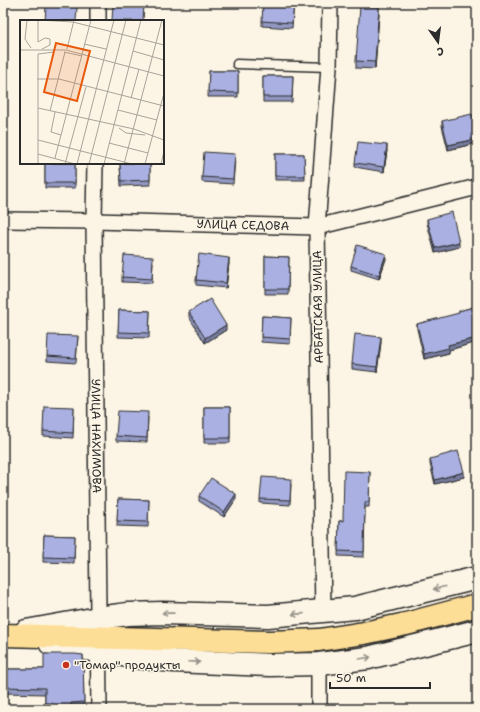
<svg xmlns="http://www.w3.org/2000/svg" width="480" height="712" font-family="'Shantell Sans',sans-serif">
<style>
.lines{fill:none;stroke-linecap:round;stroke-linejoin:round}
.lane-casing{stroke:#2b2b2b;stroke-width:11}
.street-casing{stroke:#2b2b2b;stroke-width:18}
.secondary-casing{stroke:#2b2b2b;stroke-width:25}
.primary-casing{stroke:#2b2b2b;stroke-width:25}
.lane{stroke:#fcf5e5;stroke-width:8}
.street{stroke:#fcf5e5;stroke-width:15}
.secondary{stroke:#fcf5e5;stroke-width:22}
.primary{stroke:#fdde96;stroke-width:22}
.wall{fill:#9298c2;stroke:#2b2b2b}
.shaded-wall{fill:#777c9e;stroke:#2b2b2b}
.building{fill:#aab1e2;stroke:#2b2b2b}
.oneway{stroke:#949088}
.poi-dot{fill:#c8321e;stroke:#fcf5e5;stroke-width:1.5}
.labels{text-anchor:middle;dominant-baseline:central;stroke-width:3;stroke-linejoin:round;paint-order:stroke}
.street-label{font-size:12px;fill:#2b2b2b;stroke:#fcf5e5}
.poi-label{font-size:12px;fill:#2b2b2b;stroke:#fcf5e5;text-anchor:start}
.inset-road{fill:none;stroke:#a8a49b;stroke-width:1}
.view{fill:#e8590c;fill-opacity:0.15;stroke:#e8590c;stroke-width:2}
.inset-edge{fill:none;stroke:#2b2b2b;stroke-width:2}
</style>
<rect width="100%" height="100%" fill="#fcf5e5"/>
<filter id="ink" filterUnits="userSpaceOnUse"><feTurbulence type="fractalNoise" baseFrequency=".025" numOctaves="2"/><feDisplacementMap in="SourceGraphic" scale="8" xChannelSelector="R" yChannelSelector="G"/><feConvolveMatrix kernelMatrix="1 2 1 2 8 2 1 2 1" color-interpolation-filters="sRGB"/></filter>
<g filter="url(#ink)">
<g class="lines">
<defs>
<path id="lane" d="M 237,64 L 329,67"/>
<g id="street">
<path d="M 98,21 L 98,3"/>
<path id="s1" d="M 95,163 L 94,221 L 99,709"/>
<path id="s2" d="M 3,220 L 94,221 L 317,227 L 477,187"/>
<path d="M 323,612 L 317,227 L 329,67 L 330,3"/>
<path d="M 319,709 L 319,664"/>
</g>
<path id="secondary" d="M 26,631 L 98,618 L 128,614 L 162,613 L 268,616 L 355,608 L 477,578
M 50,643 L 134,657 L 174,661 L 270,665 L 319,664 L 368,658 L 477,631"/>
<path id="primary" d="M 3,635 L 269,642 L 319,640 L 364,633 L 406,624 L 477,605"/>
</defs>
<use href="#lane" class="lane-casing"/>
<use href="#street" class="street-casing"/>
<use href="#secondary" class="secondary-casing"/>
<use href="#primary" class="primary-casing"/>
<use href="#lane" class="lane"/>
<use href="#street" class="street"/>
<use href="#secondary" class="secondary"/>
<use href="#primary" class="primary"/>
</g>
<path class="wall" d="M 294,3 L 292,28 L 262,26 L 262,21 Z
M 379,14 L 375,69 L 356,68 L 356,61 Z
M 209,71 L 238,71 L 238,97 L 208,97 Z
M 263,76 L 293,76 L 292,102 L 263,102 Z
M 442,121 L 477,134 L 477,143 L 448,150 L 442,126 Z
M 387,150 L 384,172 L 355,167 L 355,163 Z
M 275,154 L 304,154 L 305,180 L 275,180 Z
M 235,159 L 233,184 L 202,182 L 202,177 Z
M 45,163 L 75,163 L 75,188 L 45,188 Z
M 120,163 L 150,163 L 150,185 L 121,186 Z
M 427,219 L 459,247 L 435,253 L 427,223 Z
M 265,256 L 289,257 L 288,294 L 265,294 Z
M 386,259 L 379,279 L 351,270 L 351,266 Z
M 153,262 L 152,283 L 122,282 L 122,277 Z
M 229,263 L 226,288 L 196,285 L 196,280 Z
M 477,306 L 477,342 L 449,350 L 449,353 L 424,359 L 417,329 L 417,324 L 459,314 L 459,311 Z
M 119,310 L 150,311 L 149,338 L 118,337 Z
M 189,312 L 226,330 L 205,343 L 189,317 Z
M 262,316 L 291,318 L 290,344 L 261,342 Z
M 78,336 L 76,363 L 47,361 L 47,356 Z
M 381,342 L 377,372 L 352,369 L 352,364 Z
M 74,407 L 73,438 L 43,436 L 43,431 Z
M 204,407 L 230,407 L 230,443 L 204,443 Z
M 148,417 L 147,442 L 116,441 L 116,436 Z
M 430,459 L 464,477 L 435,484 L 430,464 Z
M 370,472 L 369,507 L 365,507 L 364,557 L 338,556 L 339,521 L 343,521 Z
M 291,484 L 290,505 L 260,503 L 260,499 Z
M 199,496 L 236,499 L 224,517 L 199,501 Z
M 118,499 L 149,500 L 148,527 L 117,526 Z
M 44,535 L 75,536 L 74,563 L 43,562 Z
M 83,655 L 84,708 L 45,709 L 45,694 L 3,693 L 3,669 L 44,669 Z"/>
<path class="shaded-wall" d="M 379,7 L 379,14 L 375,69 L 375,62 Z
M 477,139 L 477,143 L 448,150 L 448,145 Z
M 387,145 L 387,150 L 384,172 L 384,167 Z
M 459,242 L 459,247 L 435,253 L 435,248 Z
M 386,254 L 386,259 L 379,279 L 379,275 Z
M 229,258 L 229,263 L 226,288 L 226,283 Z
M 226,325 L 226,330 L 205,343 L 205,338 Z
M 381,337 L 381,342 L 377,372 L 377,367 Z
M 477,338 L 477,342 L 449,350 L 449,353 L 424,359 L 424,354 L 448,345 Z
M 464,472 L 464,477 L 435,484 L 435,480 Z
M 236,494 L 236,499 L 224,517 L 224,512 Z"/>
<path class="building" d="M 113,3 L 144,3 L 143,21 L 112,21 Z
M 263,3 L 294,3 L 292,23 L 262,21 Z
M 46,6 L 77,7 L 76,21 L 45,21 Z
M 360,6 L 379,7 L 375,62 L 356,61 Z
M 209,71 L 238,71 L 238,93 L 208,92 Z
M 263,76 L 293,76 L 292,97 L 263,97 Z
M 472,114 L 477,134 L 477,139 L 448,145 L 442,121 Z
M 358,142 L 387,145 L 384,167 L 355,163 Z
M 204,152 L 235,154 L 233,179 L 202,177 Z
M 275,154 L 304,154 L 305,176 L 275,176 Z
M 45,163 L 75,163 L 75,183 L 45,183 Z
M 120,163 L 150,163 L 150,180 L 121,181 Z
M 452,212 L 459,242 L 435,248 L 427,219 Z
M 357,245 L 386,254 L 379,275 L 351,266 Z
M 199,254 L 229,258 L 226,283 L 196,280 Z
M 124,255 L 153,257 L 152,279 L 122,277 Z
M 265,256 L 289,257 L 288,289 L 265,289 Z
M 210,299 L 226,325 L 205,338 L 189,312 Z
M 477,306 L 477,338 L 448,345 L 449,348 L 424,354 L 417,324 L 459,313 L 459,311 Z
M 119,310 L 150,311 L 149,333 L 118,332 Z
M 262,316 L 291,318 L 290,339 L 261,337 Z
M 355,334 L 381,337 L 377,367 L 352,364 Z
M 48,335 L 78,336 L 76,358 L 47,356 Z
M 44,406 L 74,407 L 73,433 L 43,431 Z
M 204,407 L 230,407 L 230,438 L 204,438 Z
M 118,411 L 148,412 L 147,438 L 116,436 Z
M 458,451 L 464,472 L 435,480 L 430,459 Z
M 344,471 L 370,472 L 369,502 L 365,502 L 364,552 L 338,551 L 339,521 L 343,521 Z
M 262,477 L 291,479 L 290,500 L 260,499 Z
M 211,478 L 236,494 L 224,512 L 199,496 Z
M 118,499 L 149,500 L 148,522 L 117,521 Z
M 44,535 L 75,536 L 74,558 L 43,557 Z
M 44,654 L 75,654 L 83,655 L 84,702 L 71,703 L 71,709 L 51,709 L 52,703 L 45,703 L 45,688 L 3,687 L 3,669 L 44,669 Z"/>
<defs><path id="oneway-shaft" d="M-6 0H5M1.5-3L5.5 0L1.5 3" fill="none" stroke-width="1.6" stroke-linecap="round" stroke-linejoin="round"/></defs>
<g class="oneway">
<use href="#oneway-shaft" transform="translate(439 588) rotate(166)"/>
<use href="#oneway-shaft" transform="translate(168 613) rotate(-179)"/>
<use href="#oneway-shaft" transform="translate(298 614) rotate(176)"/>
<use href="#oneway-shaft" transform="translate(365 658) rotate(-9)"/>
<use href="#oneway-shaft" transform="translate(194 662) rotate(2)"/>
</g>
</g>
<circle class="poi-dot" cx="66" cy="665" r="4"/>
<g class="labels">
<g class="street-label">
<text stroke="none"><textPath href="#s2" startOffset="240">УЛИЦА СЕДОВА</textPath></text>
<text transform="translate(318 307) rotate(-91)">АРБАТСКАЯ УЛИЦА</text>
<text stroke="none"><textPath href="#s1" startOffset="273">УЛИЦА НАХИМОВА</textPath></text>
</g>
<g class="poi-label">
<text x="74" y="665">"Томар" продукты</text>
</g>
</g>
<g transform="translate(20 20)">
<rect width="144" height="144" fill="#fcf5e5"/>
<path class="inset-road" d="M 7,0 L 5,19 L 11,28M 18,0 L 53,2 L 144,25M 18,0 L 18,22M 18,22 L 25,18 L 30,19 L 30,25 L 22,29M 64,24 L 86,29M 47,29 L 54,0M 0,30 L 46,30 L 144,56M 113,31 L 144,40M 44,32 L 62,36M 18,34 L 18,144M 18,34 L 34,32M 17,59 L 39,59 L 144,86M 111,78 L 119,49M 18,88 L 114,109 L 144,120M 98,90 L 137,100M 30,91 L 45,32M 35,92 L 31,112 L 41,115M 99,108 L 106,113 L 125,115M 18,120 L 112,144M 89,123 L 128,133M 18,134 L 55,144M 35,138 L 71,0M 45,144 L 66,67M 57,144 L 94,0M 69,144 L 106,0M 84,144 L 121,0M 104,144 L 142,0M 125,144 L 144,73M 141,144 L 144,131"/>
<path class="view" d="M 36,23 L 70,31 L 57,81 L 24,72 Z"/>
<rect width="144" height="144" class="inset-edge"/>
</g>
<rect width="480" height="712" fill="none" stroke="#fcf5e5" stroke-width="16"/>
<rect x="8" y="8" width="464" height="696" fill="none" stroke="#2b2b2b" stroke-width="1.5" filter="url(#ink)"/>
<g transform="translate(438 42) rotate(166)" stroke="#fcf5e5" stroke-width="3" paint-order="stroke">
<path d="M0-3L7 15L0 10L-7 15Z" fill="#2b2b2b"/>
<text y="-6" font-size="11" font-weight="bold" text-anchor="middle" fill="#2b2b2b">С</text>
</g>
<path d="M330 682v6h100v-6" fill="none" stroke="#2b2b2b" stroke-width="2"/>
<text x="336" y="682" font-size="12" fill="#2b2b2b" stroke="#fcf5e5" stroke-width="3" paint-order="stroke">50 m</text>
</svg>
